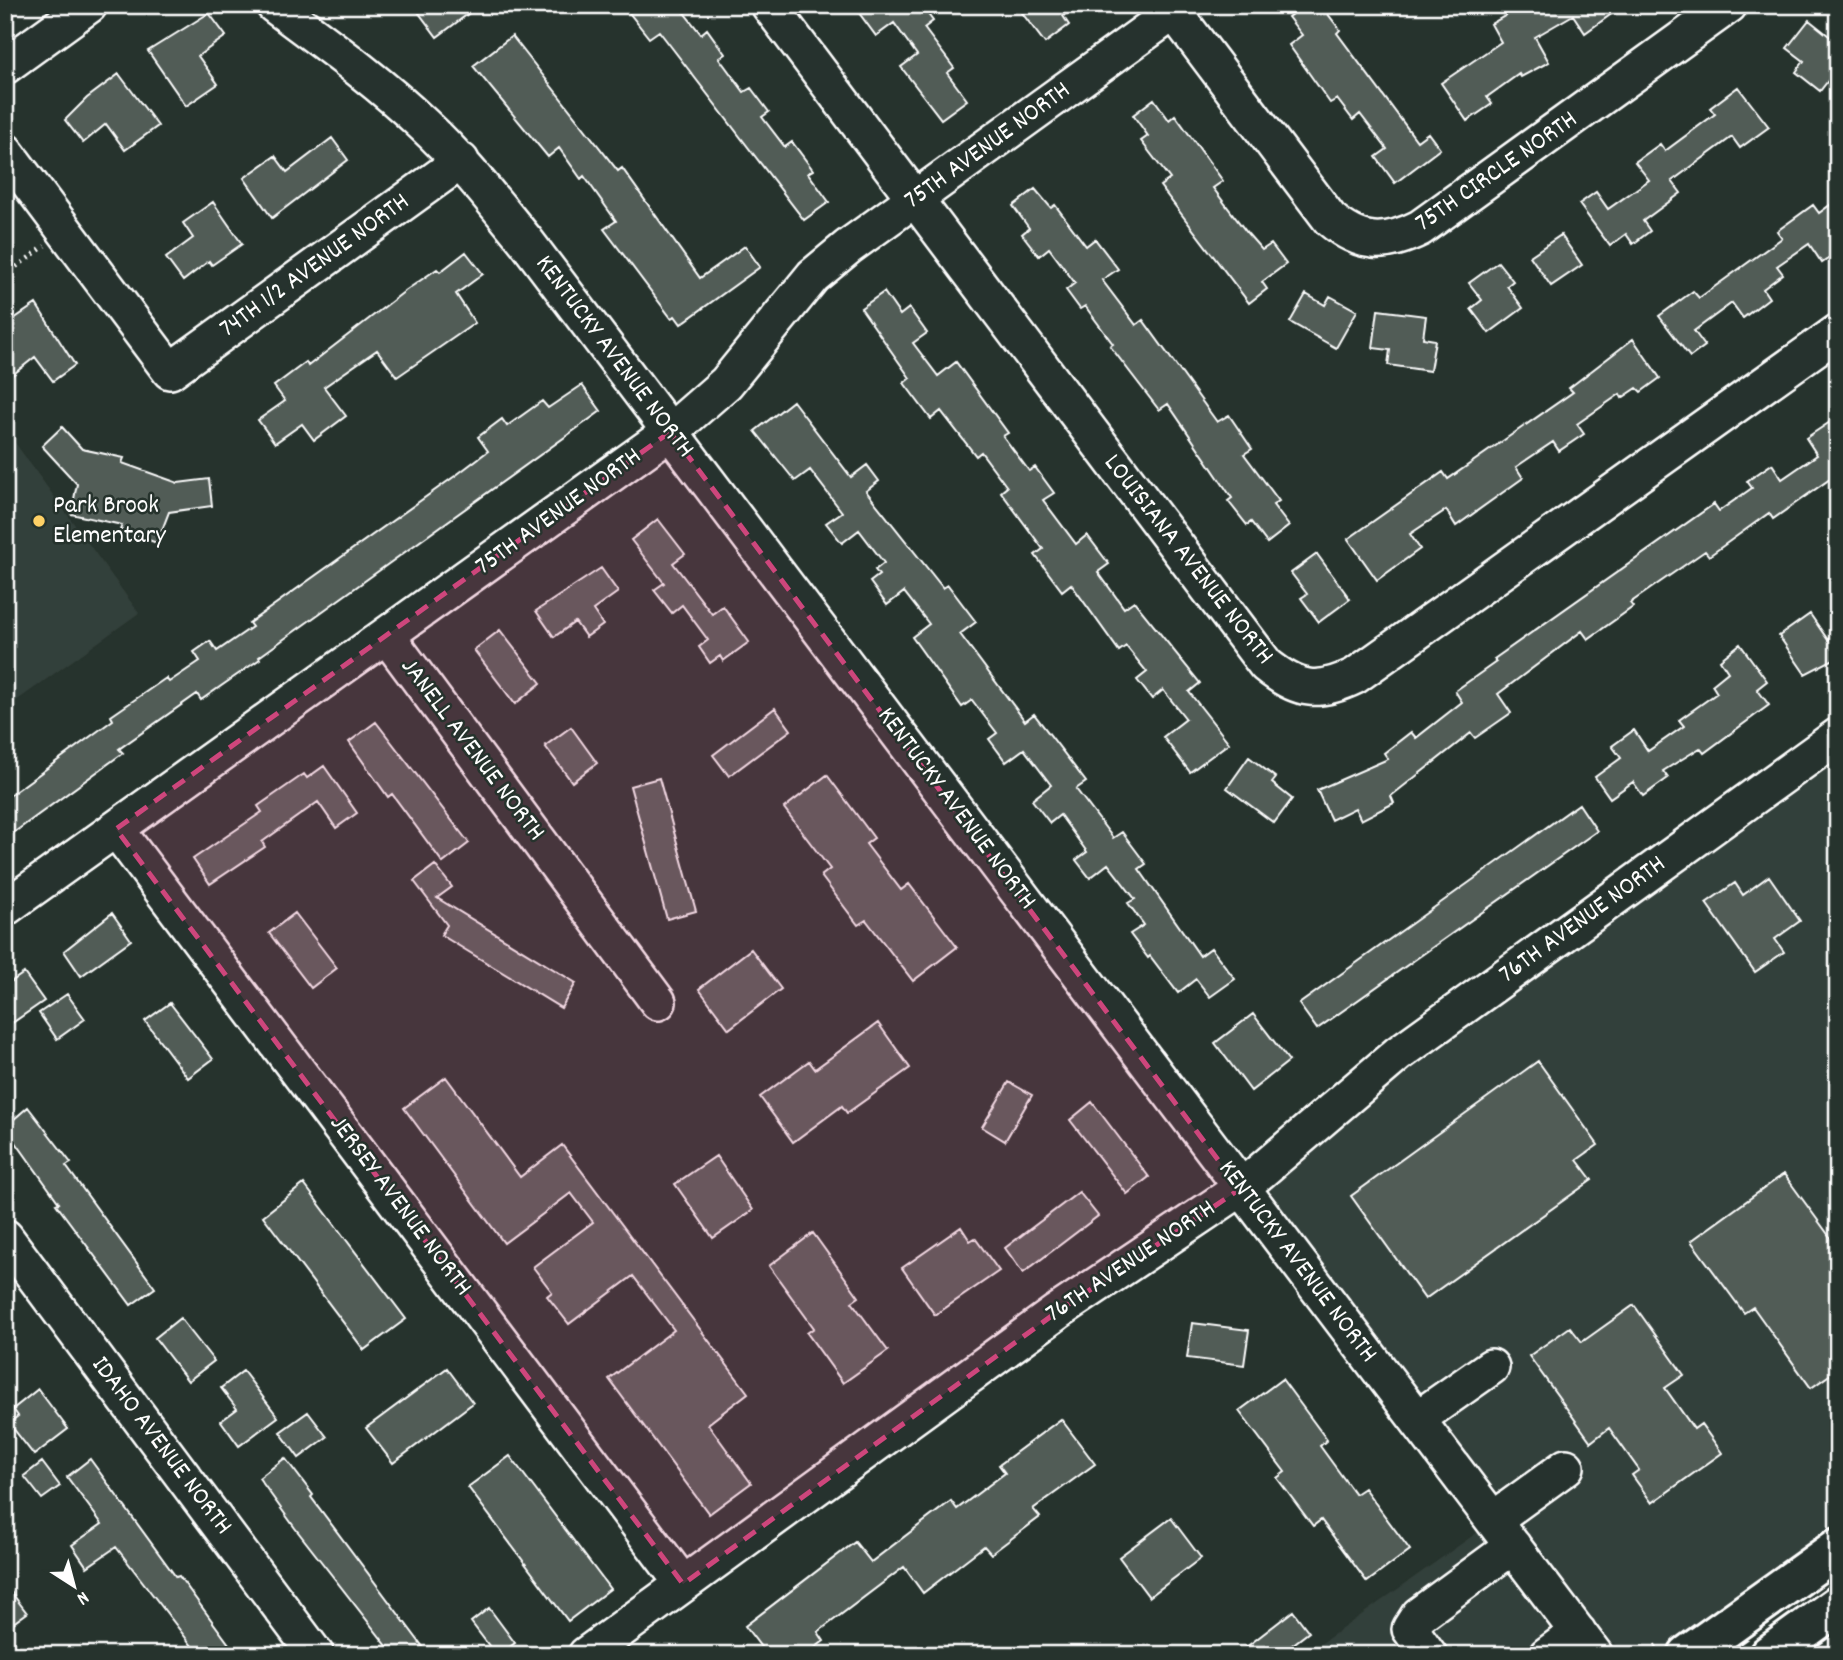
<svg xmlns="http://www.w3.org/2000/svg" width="1843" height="1660" font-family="Dekko,sans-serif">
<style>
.built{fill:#333f3a}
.building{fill:#515c57;stroke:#fff;stroke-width:2}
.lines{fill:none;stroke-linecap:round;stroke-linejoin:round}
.minor-casing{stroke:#fff;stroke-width:40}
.major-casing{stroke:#fff;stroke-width:44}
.path{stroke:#fff;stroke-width:4.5;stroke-dasharray:2 5;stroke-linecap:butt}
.minor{stroke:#26332d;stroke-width:35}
.major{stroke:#26332d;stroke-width:38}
.marked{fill:#ce467c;fill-opacity:0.2;stroke:#ce467c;stroke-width:5;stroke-dasharray:14 9;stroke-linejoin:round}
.poi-dot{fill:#ffd166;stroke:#26332d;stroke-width:2.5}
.labels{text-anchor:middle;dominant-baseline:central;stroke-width:5;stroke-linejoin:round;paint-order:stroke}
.street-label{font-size:26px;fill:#fff;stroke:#26332d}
.poi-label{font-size:26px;fill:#fff;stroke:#26332d;text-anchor:start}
</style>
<rect width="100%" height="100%" fill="#26332d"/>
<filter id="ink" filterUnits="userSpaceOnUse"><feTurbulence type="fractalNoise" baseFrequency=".0143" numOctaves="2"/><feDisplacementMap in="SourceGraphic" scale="14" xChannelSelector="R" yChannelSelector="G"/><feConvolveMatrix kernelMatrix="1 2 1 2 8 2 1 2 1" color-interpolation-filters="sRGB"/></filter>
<g filter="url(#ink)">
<path class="built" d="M 5,429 L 139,613 L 5,709 Z
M 1838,755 L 1838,1531 L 1664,1655 L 1627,1655 L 1618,1645 L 1604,1639 L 1276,1205 L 1270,1187 L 1281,1171 L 1398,1069 Z
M 1482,1529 L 1570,1655 L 1305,1655 Z"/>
<path class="building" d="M 413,5 L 480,5 L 437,37 Z
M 623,5 L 678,5 L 701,34 L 707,29 L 725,54 L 719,58 L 744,92 L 751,88 L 769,112 L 762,117 L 785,147 L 792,142 L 813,170 L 808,173 L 829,202 L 804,220 L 659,31 L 649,38 Z
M 870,5 L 921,5 L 933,21 L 924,28 L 954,68 L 947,73 L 967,100 L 941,119 L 901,67 L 917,55 L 894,23 L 876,36 L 859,13 Z
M 1033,5 L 1077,5 L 1063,16 L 1069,25 L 1045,43 L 1022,13 Z
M 1304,5 L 1321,5 L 1340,30 L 1337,33 L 1417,141 L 1428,133 L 1440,149 L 1395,183 L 1376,157 L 1387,149 L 1360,114 L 1353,120 L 1337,99 L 1330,103 L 1289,45 L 1302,35 L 1288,17 Z
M 1524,5 L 1624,5 L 1585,33 L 1573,15 L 1535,37 L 1549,62 L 1521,77 L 1519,74 L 1487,97 L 1492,104 L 1467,121 L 1441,83 L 1501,42 L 1491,24 Z
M 209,13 L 226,36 L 198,56 L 218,84 L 186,106 L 148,51 Z
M 1809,20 L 1838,43 L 1838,68 L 1820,91 L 1796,72 L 1804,61 L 1787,48 Z
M 512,36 L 618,171 L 622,168 L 700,278 L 745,246 L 760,267 L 681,324 L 675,316 L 671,318 L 604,229 L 616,221 L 584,176 L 581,179 L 559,148 L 548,157 L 473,66 Z
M 119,74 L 158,126 L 125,150 L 106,124 L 83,143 L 65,120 L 87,98 Z
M 1738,87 L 1769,127 L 1740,148 L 1732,137 L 1672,181 L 1681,193 L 1643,221 L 1650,231 L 1633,244 L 1626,234 L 1610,246 L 1579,204 L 1596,192 L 1608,209 L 1649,180 L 1635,162 L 1660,144 L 1665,151 L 1715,114 L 1710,108 Z
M 1154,99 L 1169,120 L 1175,115 L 1223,181 L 1213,188 L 1248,234 L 1262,250 L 1271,244 L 1286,264 L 1262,282 L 1267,289 L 1249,303 L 1160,186 L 1170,179 L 1141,141 L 1148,136 L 1133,115 Z
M 332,138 L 348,160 L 272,218 L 244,178 L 275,156 L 287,172 Z
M 1035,189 L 1051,208 L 1055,205 L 1086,246 L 1095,239 L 1118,269 L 1102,280 L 1136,325 L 1143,320 L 1217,422 L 1229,415 L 1252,449 L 1244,454 L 1279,501 L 1273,505 L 1289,526 L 1267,543 L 1251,522 L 1247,525 L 1228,501 L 1232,498 L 1168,404 L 1159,410 L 1110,346 L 1113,344 L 1085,306 L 1080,309 L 1066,290 L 1075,283 L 1049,248 L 1039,256 L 1022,234 L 1029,228 L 1013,206 Z
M 1838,199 L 1838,252 L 1822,263 L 1809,244 L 1777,266 L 1783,274 L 1763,289 L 1769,298 L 1743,318 L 1732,303 L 1694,331 L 1705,346 L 1690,357 L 1659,316 L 1693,291 L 1699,298 L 1782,238 L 1777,231 L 1813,205 L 1819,213 Z
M 213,202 L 242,244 L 212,265 L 209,261 L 183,281 L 166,258 L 193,238 L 183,223 Z
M 1561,235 L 1582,265 L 1551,286 L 1530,256 Z
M 466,252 L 483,274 L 456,294 L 475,323 L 397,377 L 377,350 L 324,387 L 346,416 L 314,440 L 302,424 L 275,443 L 258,420 L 285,401 L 274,386 L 306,362 L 308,366 L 405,291 L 437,269 L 440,272 Z
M 1498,262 L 1513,281 L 1507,286 L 1523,308 L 1489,333 L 1471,309 L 1482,300 L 1469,283 Z
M 884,292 L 900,315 L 909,308 L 927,333 L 913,343 L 938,376 L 956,362 L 1008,433 L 1003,436 L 1029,471 L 1035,467 L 1054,493 L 1043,500 L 1076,544 L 1087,535 L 1109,564 L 1098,572 L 1124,608 L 1134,601 L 1200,683 L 1189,692 L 1229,743 L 1190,772 L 1163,737 L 1186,719 L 1163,690 L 1152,699 L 1137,680 L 1147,672 L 1126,646 L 1119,651 L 1071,584 L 1062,591 L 1035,555 L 1043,549 L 1001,492 L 1007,487 L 981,452 L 976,456 L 941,411 L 931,419 L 904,383 L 910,378 L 861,308 Z
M 1306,294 L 1325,305 L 1330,296 L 1357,311 L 1336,348 L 1290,322 Z
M 36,304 L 75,365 L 53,381 L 35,357 L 5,381 L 5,325 Z
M 1378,310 L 1426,316 L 1423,338 L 1435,340 L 1430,371 L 1388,365 L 1390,350 L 1373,348 Z
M 1633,339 L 1660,378 L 1641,392 L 1637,388 L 1622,398 L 1620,394 L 1577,424 L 1584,434 L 1559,451 L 1553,442 L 1516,467 L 1523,478 L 1456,526 L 1446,510 L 1410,534 L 1420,549 L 1377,580 L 1348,539 L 1443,472 L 1448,479 L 1573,392 L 1569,388 Z
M 582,385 L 601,411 L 259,657 L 260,659 L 201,700 L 197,694 L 119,749 L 123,753 L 5,839 L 5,799 L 113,720 L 111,716 L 166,678 L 169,682 L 200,661 L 194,652 L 210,641 L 217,651 L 252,627 L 249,623 L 455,476 L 488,451 L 478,437 L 502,419 L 507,426 L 542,401 L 548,408 Z
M 793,401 L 851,477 L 867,465 L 879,481 L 866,491 L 943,588 L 948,585 L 976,622 L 960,634 L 1025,721 L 1034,714 L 1086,782 L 1076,789 L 1113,838 L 1122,832 L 1146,864 L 1139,869 L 1200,956 L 1211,948 L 1235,979 L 1210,997 L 1196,979 L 1178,993 L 1150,956 L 1148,958 L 1130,934 L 1144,925 L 1128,903 L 1135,899 L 1108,864 L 1090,878 L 1076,860 L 1087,852 L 1060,815 L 1050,823 L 1032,800 L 1051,785 L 1024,749 L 1006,762 L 989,739 L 997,733 L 972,700 L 962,707 L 912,637 L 929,624 L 904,592 L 887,605 L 870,582 L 879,575 L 875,570 L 884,563 L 859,530 L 842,543 L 826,523 L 842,512 L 810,470 L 795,481 L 755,431 Z
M 1830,422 L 1838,432 L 1838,484 L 1833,477 L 1773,519 L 1769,513 L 1709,556 L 1705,551 L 1630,603 L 1633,607 L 1588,639 L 1582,631 L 1498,694 L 1511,713 L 1475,738 L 1471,733 L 1391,796 L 1394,803 L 1361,820 L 1355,808 L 1331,820 L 1317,790 L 1388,759 L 1384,753 L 1411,732 L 1416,738 L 1462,702 L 1455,691 L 1496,662 L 1494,659 L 1714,504 L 1719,511 L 1752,488 L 1747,481 L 1772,464 L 1782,479 L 1817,455 L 1806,438 Z
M 62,427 L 82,449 L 124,458 L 122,463 L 178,483 L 209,479 L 212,506 L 169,512 L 157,543 L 120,530 L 122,525 L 71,514 L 77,484 L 42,446 Z
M 658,519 L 685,554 L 673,563 L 712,614 L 723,606 L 749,642 L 723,661 L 720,656 L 710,663 L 699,647 L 708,640 L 682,605 L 672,613 L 654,590 L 664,583 L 631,540 Z
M 1317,554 L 1350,599 L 1319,622 L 1301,598 L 1307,594 L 1291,573 Z
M 601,568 L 618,592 L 593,610 L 603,625 L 586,637 L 575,622 L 554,637 L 536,611 Z
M 1810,614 L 1828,640 L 1838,633 L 1838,657 L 1805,674 L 1779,636 Z
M 500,630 L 541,683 L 515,704 L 474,650 Z
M 1740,644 L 1767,681 L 1757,689 L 1769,705 L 1704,753 L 1700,748 L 1663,771 L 1668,778 L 1643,796 L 1633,782 L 1610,798 L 1595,777 L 1621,758 L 1612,746 L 1634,730 L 1648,751 L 1684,726 L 1679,720 L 1717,693 L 1712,685 L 1728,672 L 1720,660 Z
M 775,708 L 791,730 L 729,776 L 713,755 Z
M 376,722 L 469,843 L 443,863 L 392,794 L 388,797 L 349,742 Z
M 571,727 L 597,763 L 572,782 L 545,746 Z
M 1249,757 L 1276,778 L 1272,783 L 1292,799 L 1274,823 L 1227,788 Z
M 324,766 L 357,813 L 336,828 L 318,802 L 262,842 L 265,847 L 210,884 L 193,859 L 262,812 L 258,806 L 304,774 L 307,778 Z
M 827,775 L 874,838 L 866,844 L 901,890 L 909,884 L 957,947 L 913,981 L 866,920 L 858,925 L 821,876 L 830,869 L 784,808 Z
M 659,778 L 696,911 L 667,919 L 630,786 Z
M 1579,804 L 1597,831 L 1317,1029 L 1299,1004 Z
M 435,865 L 452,887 L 437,898 L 576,983 L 561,1008 L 441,935 L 447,925 L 414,881 Z
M 1769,876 L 1800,921 L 1775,939 L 1784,952 L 1755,972 L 1706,903 L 1735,883 L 1743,895 Z
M 112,913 L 131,940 L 81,976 L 64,951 Z
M 295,913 L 337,968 L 311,988 L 269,933 Z
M 751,949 L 781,989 L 729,1029 L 699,989 Z
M 24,973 L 44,1001 L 5,1028 L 5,986 Z
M 67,994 L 85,1019 L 57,1039 L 39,1013 Z
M 170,1003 L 213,1059 L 188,1078 L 145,1021 Z
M 1253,1014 L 1289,1061 L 1251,1091 L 1215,1043 Z
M 878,1023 L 910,1068 L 847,1113 L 842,1106 L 793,1142 L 760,1097 L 809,1061 L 815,1069 Z
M 1538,1061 L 1598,1145 L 1577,1160 L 1592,1180 L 1425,1299 L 1351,1196 Z
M 446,1077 L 520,1177 L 562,1145 L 748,1393 L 708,1424 L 751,1483 L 709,1514 L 609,1379 L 674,1330 L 633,1276 L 569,1324 L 547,1296 L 552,1292 L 533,1267 L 593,1222 L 571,1193 L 504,1243 L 404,1108 Z
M 1009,1082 L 1032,1095 L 1005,1141 L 982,1127 Z
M 1092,1102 L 1149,1177 L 1127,1194 L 1070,1120 Z
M 28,1107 L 71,1163 L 66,1166 L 155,1288 L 131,1305 L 56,1204 L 59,1203 L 5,1127 Z
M 716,1156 L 753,1210 L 713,1238 L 675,1184 Z
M 1784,1174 L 1838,1248 L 1838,1369 L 1811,1388 L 1753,1307 L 1744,1313 L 1691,1241 Z
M 304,1184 L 406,1319 L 364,1350 L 263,1216 Z
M 1079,1192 L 1098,1216 L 1023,1273 L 1005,1248 Z
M 961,1227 L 970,1241 L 975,1238 L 999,1271 L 935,1315 L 902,1268 Z
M 813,1233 L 859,1297 L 852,1302 L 888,1351 L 843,1383 L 807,1333 L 814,1328 L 769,1266 Z
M 1634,1305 L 1684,1375 L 1665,1388 L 1694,1429 L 1701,1424 L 1722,1453 L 1652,1503 L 1632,1475 L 1639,1470 L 1609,1428 L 1591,1442 L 1529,1356 L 1570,1327 L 1582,1342 Z
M 180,1318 L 214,1361 L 188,1381 L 155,1338 Z
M 1192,1323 L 1249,1330 L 1244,1365 L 1187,1358 Z
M 447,1368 L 473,1403 L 393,1463 L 366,1428 Z
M 243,1371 L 278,1417 L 239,1446 L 221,1421 L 237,1409 L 221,1388 Z
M 1282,1379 L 1327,1440 L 1320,1446 L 1355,1494 L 1364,1488 L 1410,1550 L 1367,1582 L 1321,1520 L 1313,1526 L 1277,1478 L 1285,1472 L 1239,1411 Z
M 38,1389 L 68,1429 L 34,1455 L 9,1423 L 18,1416 L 13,1409 Z
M 308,1412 L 327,1437 L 299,1458 L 280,1432 Z
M 1061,1419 L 1095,1464 L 1033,1509 L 1040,1517 L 991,1554 L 984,1546 L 923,1593 L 904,1567 L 818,1632 L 824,1641 L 805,1655 L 767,1655 L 745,1626 L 855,1542 L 871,1562 L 951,1501 L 957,1509 L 1005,1473 L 999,1465 Z
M 510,1456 L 610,1589 L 568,1621 L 468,1487 Z
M 285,1458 L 313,1495 L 311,1497 L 429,1655 L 394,1655 L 295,1528 L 259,1478 Z
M 90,1459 L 176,1577 L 179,1576 L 237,1655 L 199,1655 L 116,1547 L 87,1567 L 72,1545 L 102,1524 L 67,1477 Z
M 42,1462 L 60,1486 L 42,1499 L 24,1476 Z
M 1171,1518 L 1201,1558 L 1149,1597 L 1119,1557 Z
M 5,1584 L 27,1613 L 5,1629 Z
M 489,1608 L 515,1643 L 499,1655 L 496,1655 L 471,1622 Z
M 1293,1611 L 1309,1632 L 1279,1655 L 1236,1655 Z"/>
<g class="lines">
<defs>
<path id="minor" d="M 274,5 C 325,43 378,81 424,125 C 462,160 493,201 526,241 L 1595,1655
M 769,5 L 1266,665 C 1298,691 1318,694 1355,676 L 1838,332
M 1169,5 L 1330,219 C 1361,245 1384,246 1420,228 L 1729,5
M 5,66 L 89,5
M 5,151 L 170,371 L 461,161
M 387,636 L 658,1002
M 116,829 L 683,1584
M 5,908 L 670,432 L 726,383 L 813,276 L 848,247 L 1183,5
M 5,1237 L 316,1655
M 1417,1419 L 1491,1367
M 1493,1520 L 1566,1467
M 586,1655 L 1057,1312 L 1240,1189 L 1398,1054 L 1838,736
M 1429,1655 L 1410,1629 L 1419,1615 L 1513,1546
M 1547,1655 L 1578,1632"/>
<path id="major" d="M 1688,1655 L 1838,1548
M 1769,1655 L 1838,1605"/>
</defs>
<use href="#minor" class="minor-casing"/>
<use href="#major" class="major-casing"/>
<path class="path" d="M 5,275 L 45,246
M 1644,1655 L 1660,1643"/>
<use href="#minor" class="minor"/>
<use href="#major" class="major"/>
</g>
</g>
<path class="marked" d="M 670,432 L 1240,1189 L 1057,1312 L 683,1584 L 116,829 Z"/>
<circle class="poi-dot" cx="39" cy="521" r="7"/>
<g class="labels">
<g class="street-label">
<text transform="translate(988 146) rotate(-36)">75TH AVENUE NORTH</text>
<text transform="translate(1497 172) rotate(-35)">75TH CIRCLE NORTH</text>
<text transform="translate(315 266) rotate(-36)">74TH 1/2 AVENUE NORTH</text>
<text transform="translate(614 357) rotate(53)">KENTUCKY AVENUE NORTH</text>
<text transform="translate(559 512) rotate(-36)">75TH AVENUE NORTH</text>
<text transform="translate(1188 560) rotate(52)">LOUISIANA AVENUE NORTH</text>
<text transform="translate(472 750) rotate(53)">JANELL AVENUE NORTH</text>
<text transform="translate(956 809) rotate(53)">KENTUCKY AVENUE NORTH</text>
<text transform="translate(1583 920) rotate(-36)">76TH AVENUE NORTH</text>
<text transform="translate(400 1206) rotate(53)">JERSEY AVENUE NORTH</text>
<text transform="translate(1131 1262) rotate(-34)">76TH AVENUE NORTH</text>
<text transform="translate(1297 1262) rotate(53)">KENTUCKY AVENUE NORTH</text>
<text transform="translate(161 1446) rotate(53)">IDAHO AVENUE NORTH</text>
</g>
<g class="poi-label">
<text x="53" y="506">Park Brook<tspan x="53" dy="30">Elementary</tspan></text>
</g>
</g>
<rect width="1843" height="1660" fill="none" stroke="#26332d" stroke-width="28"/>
<rect x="14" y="14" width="1815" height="1632" fill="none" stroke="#fff" stroke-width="2.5" filter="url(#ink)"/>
<g transform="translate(74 1586) rotate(144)" stroke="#26332d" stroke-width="5" paint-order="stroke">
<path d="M0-5L12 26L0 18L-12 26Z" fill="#ffffff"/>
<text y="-10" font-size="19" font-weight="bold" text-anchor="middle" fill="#ffffff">N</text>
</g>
</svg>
